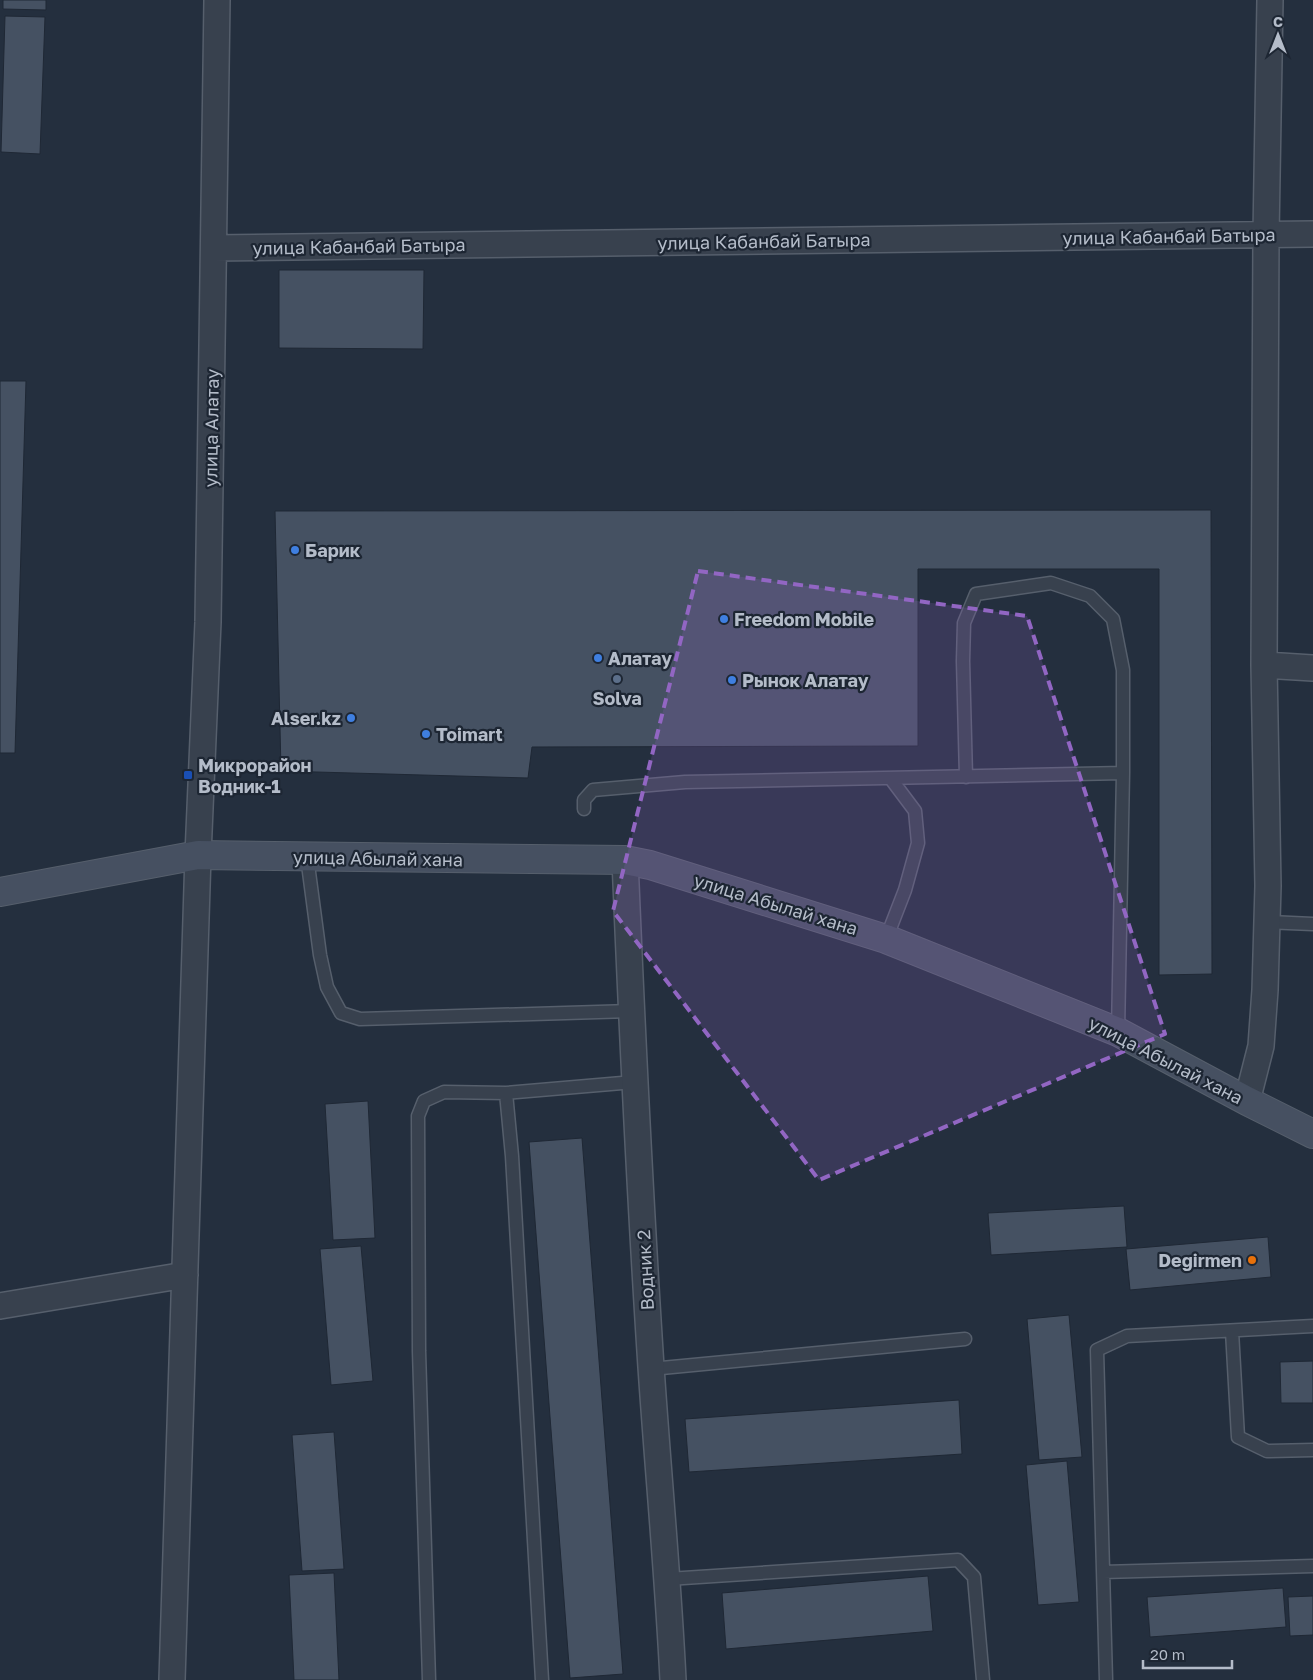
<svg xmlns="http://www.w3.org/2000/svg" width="1313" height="1680" font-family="'Golos Text',sans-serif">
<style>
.building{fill:#455162;stroke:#1f2835}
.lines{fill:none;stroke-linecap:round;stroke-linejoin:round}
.lane-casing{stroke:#565f6c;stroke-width:15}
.street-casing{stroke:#565f6c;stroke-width:28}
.secondary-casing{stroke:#565f6c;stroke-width:30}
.lane{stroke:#38414e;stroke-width:12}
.street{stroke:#38414e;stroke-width:25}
.secondary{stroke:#465061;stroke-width:28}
.marked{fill:#9266c3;fill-opacity:0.2;stroke:#9266c3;stroke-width:4;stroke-dasharray:10 6;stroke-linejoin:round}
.shop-dot{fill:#3f7fe0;stroke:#1d2633;stroke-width:2}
.service-dot{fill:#5c6f8a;stroke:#1d2633;stroke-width:2}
.transit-dot{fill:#1a4fb4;stroke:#1d2633;stroke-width:2}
.food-dot{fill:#e8710a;stroke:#1d2633;stroke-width:2}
.labels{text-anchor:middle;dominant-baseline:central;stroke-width:4.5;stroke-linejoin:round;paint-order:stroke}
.street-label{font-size:18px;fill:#b4bcc9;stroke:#1d2633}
.poi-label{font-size:18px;font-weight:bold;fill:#b4bcc9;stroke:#1d2633;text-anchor:start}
</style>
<rect width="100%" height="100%" fill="#242f3e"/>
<path class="building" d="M 3,0 L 46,0 L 46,10 L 3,9 Z
M 5,16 L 45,17 L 40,154 L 1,152 Z
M 279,270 L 424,270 L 423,349 L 279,348 Z
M 0,381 L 26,381 L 15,753 L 0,753 Z
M 1211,510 L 1212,974 L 1159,975 L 1159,569 L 918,569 L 918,746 L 532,747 L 528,778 L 281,771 L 275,511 Z
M 368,1101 L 375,1238 L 333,1240 L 325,1104 Z
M 582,1138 L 623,1674 L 570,1678 L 529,1142 Z
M 1124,1206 L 1127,1247 L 991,1255 L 988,1213 Z
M 1268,1237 L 1271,1277 L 1130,1290 L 1126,1249 Z
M 361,1246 L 373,1381 L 331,1385 L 320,1249 Z
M 1069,1315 L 1082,1457 L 1039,1460 L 1027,1319 Z
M 1313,1361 L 1313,1403 L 1281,1403 L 1280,1362 Z
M 959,1400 L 962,1454 L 689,1472 L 685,1419 Z
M 334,1432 L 344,1569 L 302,1571 L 292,1435 Z
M 1067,1461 L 1079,1602 L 1038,1605 L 1026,1465 Z
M 334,1573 L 339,1680 L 294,1680 L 289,1575 Z
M 928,1576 L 933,1631 L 726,1649 L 722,1593 Z
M 1283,1588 L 1286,1627 L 1150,1637 L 1147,1597 Z
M 1313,1596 L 1313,1635 L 1290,1636 L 1288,1597 Z"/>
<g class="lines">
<defs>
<path id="lane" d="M 966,777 L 963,661 L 964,623 L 976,594 L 1051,583 L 1090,596 L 1113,619 L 1123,670 L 1123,773
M 584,809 L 584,800 L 593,790 L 685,782 L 1123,773 L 1118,1032
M 307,857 L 320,955 L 327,987 L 341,1013 L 360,1019 L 631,1011
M 1267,922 L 1313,924
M 886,939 L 905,890 L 918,843 L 915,811 L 891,779
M 1232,1331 L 1238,1437 L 1267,1451 L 1313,1450
M 651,1369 L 965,1339
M 1103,1572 L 1313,1566
M 668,1579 L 958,1560 L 974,1577 L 983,1680
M 429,1680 L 419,1351 L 418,1116 L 424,1101 L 444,1092 L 506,1093
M 542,1680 L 512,1156 L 506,1093 L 634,1082
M 1106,1680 L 1097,1350 L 1127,1336 L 1313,1326"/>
<path id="street" d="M 214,248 L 1313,234
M 1264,665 L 1313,668
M 625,860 C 632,1029 640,1198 651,1367 C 658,1471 668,1576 673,1680
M 1247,1101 L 1261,1046 L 1265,990 L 1268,886 L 1264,665 L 1266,235 L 1270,0
M 0,1306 L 185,1275
M 172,1680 L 198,855 L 208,622 L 217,0"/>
<path id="secondary" d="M 0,892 L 198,855 L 625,860 L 650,865 L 886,939 L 1118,1032 L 1247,1101 L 1313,1134"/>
</defs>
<use href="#lane" class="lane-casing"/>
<use href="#street" class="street-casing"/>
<use href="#secondary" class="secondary-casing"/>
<use href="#lane" class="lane"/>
<use href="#street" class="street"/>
<use href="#secondary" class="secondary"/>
</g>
<path class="marked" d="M 698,571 L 1027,616 L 1165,1034 L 819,1180 L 613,911 Z"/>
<g class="shop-dot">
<circle cx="295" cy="550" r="5"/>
<circle cx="724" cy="619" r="5"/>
<circle cx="598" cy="658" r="5"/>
<circle cx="732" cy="680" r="5"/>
<circle cx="351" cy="718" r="5"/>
<circle cx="426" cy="734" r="5"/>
</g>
<circle class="service-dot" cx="617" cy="679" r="5"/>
<rect class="transit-dot" x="183" y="770" width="10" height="10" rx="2.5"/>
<circle class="food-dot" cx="1252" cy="1260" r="5"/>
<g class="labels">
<g class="street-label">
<text transform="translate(1169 236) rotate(-1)">улица Кабанбай Батыра</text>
<text transform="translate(764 241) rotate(-1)">улица Кабанбай Батыра</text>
<text transform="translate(359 246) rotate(-1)">улица Кабанбай Батыра</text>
<text transform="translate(211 428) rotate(-89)">улица Алатау</text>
<text transform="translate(378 858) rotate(1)">улица Абылай хана</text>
<text transform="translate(776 904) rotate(17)">улица Абылай хана</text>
<text transform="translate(1166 1060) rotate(27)">улица Абылай хана</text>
<text transform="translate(645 1270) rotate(-93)">Водник 2</text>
</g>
<g class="poi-label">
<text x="305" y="550">Барик</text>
<text x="734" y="619">Freedom Mobile</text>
<text x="608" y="658">Алатау</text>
<text x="742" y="680">Рынок Алатау</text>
<text x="617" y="698" text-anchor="middle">Solva</text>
<text x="341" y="718" text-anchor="end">Alser.kz</text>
<text x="436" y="734">Toimart</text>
<text x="198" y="765">Микрорайон<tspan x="198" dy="21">Водник-1</tspan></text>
<text x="1242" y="1260" text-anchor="end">Degirmen</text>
</g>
</g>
<g transform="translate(1278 35)" stroke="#1d2633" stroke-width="4" paint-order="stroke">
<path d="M0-4L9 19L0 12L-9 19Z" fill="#b4bcc9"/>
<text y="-8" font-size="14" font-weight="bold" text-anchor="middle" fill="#b4bcc9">С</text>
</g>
<path d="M1143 1660v8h89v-8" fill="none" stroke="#b4bcc9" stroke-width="2.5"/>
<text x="1150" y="1660" font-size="15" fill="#b4bcc9" stroke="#1d2633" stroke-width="4" paint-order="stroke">20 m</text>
</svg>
